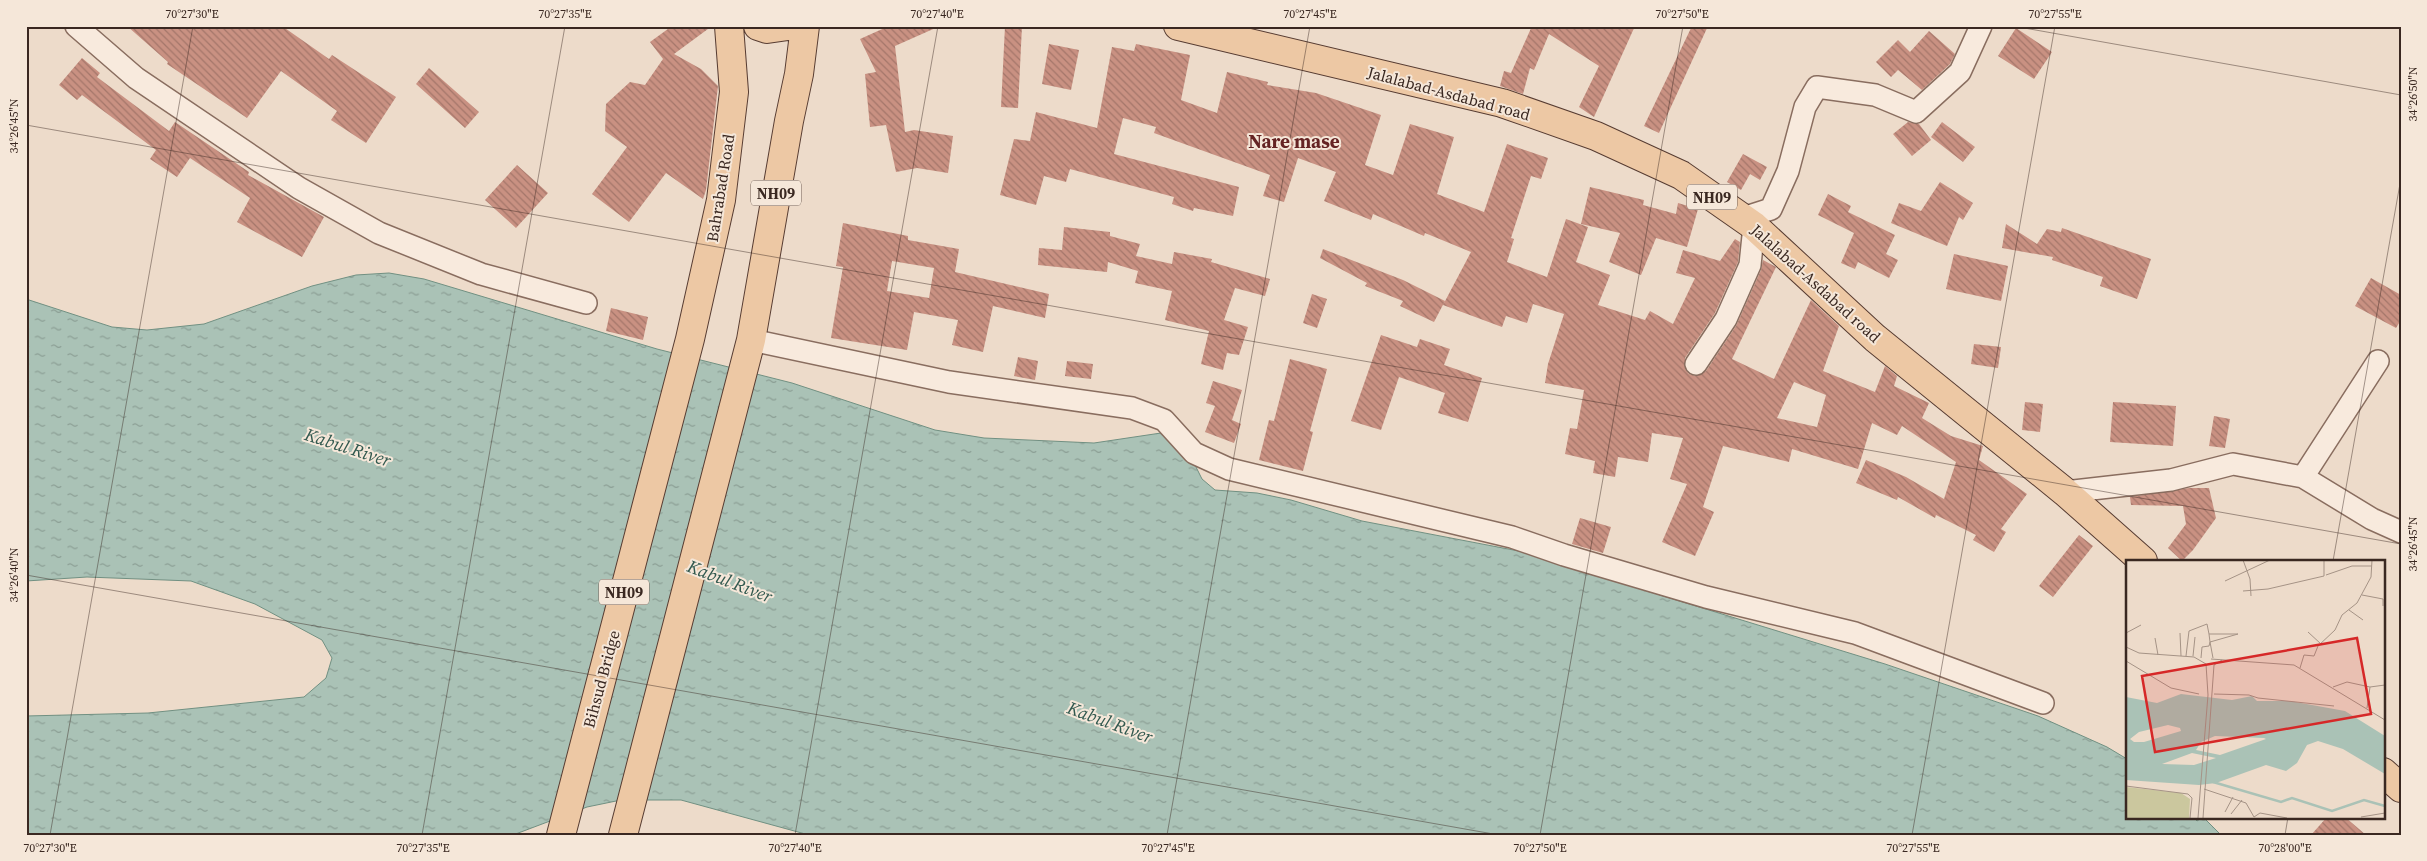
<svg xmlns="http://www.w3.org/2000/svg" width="2427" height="861" font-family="'Source Serif 4',serif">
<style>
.water{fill:url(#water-ripples);stroke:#719082}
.building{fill:url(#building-back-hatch);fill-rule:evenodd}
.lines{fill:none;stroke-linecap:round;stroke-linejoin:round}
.street-casing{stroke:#896d5f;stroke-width:24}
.primary-casing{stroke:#573c32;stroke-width:30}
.street{stroke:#f8eadd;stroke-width:21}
.primary{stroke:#edc8a4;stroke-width:28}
.ticks{fill:none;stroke:#3a2821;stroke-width:1;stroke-opacity:0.45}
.labels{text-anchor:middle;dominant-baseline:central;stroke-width:4;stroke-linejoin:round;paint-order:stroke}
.shield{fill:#f5e7d9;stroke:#726158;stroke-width:1}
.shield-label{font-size:15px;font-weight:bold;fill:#3a2821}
.street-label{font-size:16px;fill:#3a2821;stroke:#f5e7d9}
.water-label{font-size:18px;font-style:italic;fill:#32594f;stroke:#f5e7d9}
.quarter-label{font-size:19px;font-weight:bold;fill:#652323;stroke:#f5e7d9}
.inset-river{fill:none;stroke:#aac2b6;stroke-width:2.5}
.inset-road{fill:none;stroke:#a59386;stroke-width:1}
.view{fill:#d62828;fill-opacity:0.15;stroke:#d62828;stroke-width:2.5}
.inset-edge{fill:none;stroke:#3a2821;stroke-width:2.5}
.neatline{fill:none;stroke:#3a2821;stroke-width:2}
.ticks-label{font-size:12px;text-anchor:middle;fill:#3a2821}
</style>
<defs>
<pattern id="water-ripples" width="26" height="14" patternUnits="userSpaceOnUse" patternTransform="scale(1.25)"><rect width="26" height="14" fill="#aac2b6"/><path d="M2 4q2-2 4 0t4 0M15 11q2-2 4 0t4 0" fill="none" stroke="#8b9e94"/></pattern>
<pattern id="building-back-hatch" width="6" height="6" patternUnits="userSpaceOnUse" patternTransform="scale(1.25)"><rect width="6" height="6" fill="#c99182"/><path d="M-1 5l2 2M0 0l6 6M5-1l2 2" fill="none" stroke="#a4766a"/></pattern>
</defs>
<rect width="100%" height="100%" fill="#eddbca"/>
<path class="water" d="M 389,273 L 424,279 L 657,349 L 792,383 L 935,430 L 984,438 L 1094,443 L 1161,433 L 1170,434 L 1193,461 L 1202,479 L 1215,490 L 1257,493 L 1291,500 L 1362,521 L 1529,553 L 1566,563 L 1660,595 L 1885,664 L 2038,716 L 2107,747 L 2127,759 L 2127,817 L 2193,817 L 2197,821 L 2203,817 L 2221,835 L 809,835 L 681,800 L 621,800 L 587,807 L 513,835 L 26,835 L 26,716 L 148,713 L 304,697 L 326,678 L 332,658 L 322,640 L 255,604 L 191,581 L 87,577 L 26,581 L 26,299 L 112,327 L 147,330 L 204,324 L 312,286 L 356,275 Z"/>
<path class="building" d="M 127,26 L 282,26 L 329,59 L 332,55 L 396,97 L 366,143 L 331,120 L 337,111 L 281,71 L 247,118 L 167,64 L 168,62 Z
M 672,26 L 712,26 L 674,54 L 701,69 L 718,86 L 706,190 L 703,199 L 666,173 L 629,222 L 592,194 L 627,147 L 605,131 L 606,104 L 630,82 L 645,85 L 663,59 L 650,42 Z
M 889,26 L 940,26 L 895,46 L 905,132 L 914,130 L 953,136 L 948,173 L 917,168 L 896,172 L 886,125 L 870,127 L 865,74 L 876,72 L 860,39 Z
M 1005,26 L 1022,26 L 1018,108 L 1001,107 Z
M 1532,26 L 1635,26 L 1594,117 L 1579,107 L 1599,66 L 1549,34 L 1534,70 L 1530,68 L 1523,94 L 1500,86 L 1504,71 L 1511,73 Z
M 1692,26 L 1708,26 L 1659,133 L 1644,126 Z
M 2016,28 L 2052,52 L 2034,79 L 1998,56 Z
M 1929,31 L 1955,54 L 1950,64 L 1922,90 L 1898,70 L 1891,77 L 1876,62 L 1898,40 L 1910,52 Z
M 1049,44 L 1079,50 L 1071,90 L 1042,84 Z
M 1136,44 L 1190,55 L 1181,100 L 1217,113 L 1227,72 L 1268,82 L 1267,85 L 1316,93 L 1381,115 L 1365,165 L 1393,175 L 1410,124 L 1454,137 L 1437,194 L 1484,212 L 1507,144 L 1548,158 L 1541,179 L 1531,176 L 1511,238 L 1514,239 L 1507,262 L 1547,277 L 1566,219 L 1588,227 L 1576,262 L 1610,275 L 1598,305 L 1645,320 L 1650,311 L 1673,324 L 1695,278 L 1676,273 L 1683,250 L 1720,261 L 1735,239 L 1740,242 L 1738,262 L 1715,313 L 1685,358 L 1685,369 L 1689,374 L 1696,376 L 1706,371 L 1736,326 L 1761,270 L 1763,260 L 1776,267 L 1732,359 L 1774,379 L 1811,300 L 1839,326 L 1823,371 L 1875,392 L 1885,366 L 1897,376 L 1894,386 L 1929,403 L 1922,418 L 1951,436 L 1983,446 L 1979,460 L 2027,494 L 2001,529 L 2006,532 L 1994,552 L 1973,540 L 1976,535 L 1936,515 L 1935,518 L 1898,497 L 1897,500 L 1856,483 L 1866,460 L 1906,477 L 1944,499 L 1956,462 L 1902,426 L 1897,435 L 1872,423 L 1858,469 L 1792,449 L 1789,462 L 1723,446 L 1703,507 L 1714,512 L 1695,556 L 1662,542 L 1687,484 L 1670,479 L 1683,438 L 1652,433 L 1648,462 L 1618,457 L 1615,477 L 1593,473 L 1595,461 L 1565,454 L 1570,428 L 1577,429 L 1584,390 L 1545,383 L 1548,364 L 1564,314 L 1533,304 L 1527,323 L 1506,316 L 1502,327 L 1443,305 L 1471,252 L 1425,233 L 1424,236 L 1373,214 L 1371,220 L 1324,201 L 1336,172 L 1298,158 L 1284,202 L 1263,196 L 1270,175 L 1154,133 L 1156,127 L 1123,118 L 1114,154 L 1239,187 L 1233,216 L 1194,208 L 1193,211 L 1172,204 L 1174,197 L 1070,169 L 1066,182 L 1044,176 L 1036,205 L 1000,195 L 1014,139 L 1030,141 L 1036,112 L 1097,128 L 1112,47 L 1134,51 ZM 1794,382 L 1826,395 L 1817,427 L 1777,418 Z
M 82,58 L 100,73 L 97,77 L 169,131 L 175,122 L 249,172 L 248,175 L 324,217 L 302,257 L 237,222 L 250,198 L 190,158 L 177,177 L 150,159 L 156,150 L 82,95 L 77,100 L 59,85 Z
M 429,68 L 479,112 L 465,128 L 416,84 Z
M 1908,122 L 1919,124 L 1931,140 L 1912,156 L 1893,134 Z
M 1942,122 L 1975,147 L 1963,162 L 1931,137 Z
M 1743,154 L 1767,167 L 1760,180 L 1750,174 L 1741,190 L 1727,182 Z
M 517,165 L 548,193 L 516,228 L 485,200 Z
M 1940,182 L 1973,203 L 1963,220 L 1959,217 L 1947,246 L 1891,223 L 1899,203 L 1921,211 Z
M 1590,187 L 1644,200 L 1643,205 L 1676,214 L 1678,203 L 1698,209 L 1687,247 L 1656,238 L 1641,275 L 1609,262 L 1620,233 L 1581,224 Z
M 1828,194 L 1851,206 L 1848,212 L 1895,235 L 1886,254 L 1898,260 L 1889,278 L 1858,262 L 1855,269 L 1841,263 L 1854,233 L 1818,215 Z
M 843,223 L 908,236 L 908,240 L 959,249 L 955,272 L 1049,294 L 1045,318 L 993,306 L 983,352 L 952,345 L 958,320 L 914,312 L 907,350 L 831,338 L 843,267 L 836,266 ZM 892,261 L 934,268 L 929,298 L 887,291 Z
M 2006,224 L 2037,244 L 2047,229 L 2061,232 L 2062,228 L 2151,259 L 2137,299 L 2100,286 L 2103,277 L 2052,260 L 2053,257 L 2002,248 Z
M 1064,227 L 1110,232 L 1110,236 L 1140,244 L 1136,256 L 1172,264 L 1174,252 L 1212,259 L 1211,262 L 1270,279 L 1265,296 L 1235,288 L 1224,320 L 1248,327 L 1239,355 L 1227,353 L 1223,370 L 1201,364 L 1209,331 L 1165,320 L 1172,291 L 1135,283 L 1138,271 L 1108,262 L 1107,272 L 1038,265 L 1039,248 L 1062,250 Z
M 1323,249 L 1403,280 L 1445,301 L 1434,322 L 1400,306 L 1403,301 L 1365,286 L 1367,283 L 1320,258 Z
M 1954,254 L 2008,266 L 2001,301 L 1946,289 Z
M 2371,278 L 2401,295 L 2401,320 L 2396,328 L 2355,306 Z
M 1312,294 L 1327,299 L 1317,328 L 1303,323 Z
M 611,308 L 648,317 L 643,340 L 606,331 Z
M 1381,335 L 1417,347 L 1420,339 L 1450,349 L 1444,365 L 1482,378 L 1468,422 L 1438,413 L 1445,393 L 1399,377 L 1381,430 L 1351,421 Z
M 1974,344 L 2001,347 L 1998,368 L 1971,364 Z
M 1018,357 L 1038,361 L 1035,380 L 1014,376 Z
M 1290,359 L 1327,369 L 1310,431 L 1313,432 L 1303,471 L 1259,460 L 1269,420 L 1274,421 Z
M 1067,361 L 1093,364 L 1091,379 L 1065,376 Z
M 1213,381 L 1242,390 L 1232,420 L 1241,424 L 1234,443 L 1205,432 L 1215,406 L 1206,403 Z
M 2025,402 L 2043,404 L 2040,432 L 2022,430 Z
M 2113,402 L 2176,406 L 2173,446 L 2110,442 Z
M 2214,416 L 2230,419 L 2225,448 L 2209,446 Z
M 2189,488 L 2209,488 L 2216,518 L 2193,550 L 2182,561 L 2168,548 L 2186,524 L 2183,506 L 2131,505 L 2130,497 Z
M 1580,518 L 1611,527 L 1603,553 L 1572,544 Z
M 2079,535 L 2093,546 L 2053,597 L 2039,586 Z
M 2327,817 L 2345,817 L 2366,835 L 2311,835 Z"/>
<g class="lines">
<defs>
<path id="street" d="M 76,26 L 136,78 L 299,188 L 379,233 L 481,274 L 586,303
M 1743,218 L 1771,209 L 1788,171 L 1805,107 L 1817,87 L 1875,95 L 1916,112 L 1960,72 L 1981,26
M 751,340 L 949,382 L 1132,408 L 1164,420 L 1194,453 L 1229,469 L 1512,537 L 1564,555 L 1706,597 L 1855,633 L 2043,703
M 1696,364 L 1726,319 L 1750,265 L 1754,226
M 2303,477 L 2378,361
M 2065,492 L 2171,480 L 2233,464 L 2303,477 L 2372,519 L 2401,532"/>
<path id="primary" d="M 758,26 L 767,29 L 788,26
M 1178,26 L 1502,103 L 1596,136 L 1681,175 L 1754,226 L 1875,338 L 2065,492 L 2143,561
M 2383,772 L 2401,788
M 561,835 L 690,339 L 721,200 L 734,92 L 729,26
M 623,835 L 751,340 L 789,121 L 799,74 L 805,26"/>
</defs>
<use href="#street" class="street-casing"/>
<use href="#primary" class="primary-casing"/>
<use href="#street" class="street"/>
<use href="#primary" class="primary"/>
</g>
<path class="ticks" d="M 2013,26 L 2401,95M 26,125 L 2401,544M 2333,561 L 2401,178M 26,575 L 1499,835M 50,835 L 193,26M 422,835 L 565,26M 795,835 L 938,26M 1167,835 L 1310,26M 1540,835 L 1683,26M 1912,835 L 2055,26M 2285,835 L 2288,817"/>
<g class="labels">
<g class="shield">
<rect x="751" y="180.5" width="50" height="25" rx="4"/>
<rect x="1687" y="184.5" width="50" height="25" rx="4"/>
<rect x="599" y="579.5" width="50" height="25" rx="4"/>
</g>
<g class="shield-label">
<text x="776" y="193">NH09</text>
<text x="1712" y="197">NH09</text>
<text x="624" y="592">NH09</text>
</g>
<g class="street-label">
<text transform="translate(1449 93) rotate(15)">Jalalabad-Asdabad road</text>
<text transform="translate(720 188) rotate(-81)">Bahrabad Road</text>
<text transform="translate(1816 283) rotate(42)">Jalalabad-Asdabad road</text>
<text transform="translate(601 679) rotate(-75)">Bihsud Bridge</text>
</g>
<g class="water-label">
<text transform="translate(348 447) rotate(18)">Kabul River</text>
<text transform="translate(730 581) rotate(21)">Kabul River</text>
<text transform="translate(1110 722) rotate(20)">Kabul River</text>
</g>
<g class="quarter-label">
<text x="1294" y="141">Nare mase</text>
</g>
</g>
<g transform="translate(2126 560)">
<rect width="259" height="259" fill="#eddbca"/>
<path d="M 0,227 L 55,233 L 64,239 L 63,258 L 0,258 Z" fill="#cbc79e"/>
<path d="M 55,134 L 106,140 L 126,136 L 131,141 L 164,141 L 219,151 L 259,176 L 259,214 L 217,189 L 192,181 L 181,185 L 171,203 L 160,211 L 140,205 L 90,223 L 73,225 L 0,220 L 0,137 L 31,143 ZM 42,165 L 54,168 L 55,171 L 18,182 L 8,182 L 4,179 L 13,172 ZM 89,176 L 138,178 L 140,179 L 94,195 L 70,190 L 75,182 ZM 66,193 L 90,198 L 68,205 L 36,204 Z" fill="#aac2b6" fill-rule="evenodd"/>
<path class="inset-river" d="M 87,222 L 155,242 L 166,238 L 206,251 L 238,240 L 259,246"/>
<path class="inset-road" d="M 117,0 L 124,19 L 125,36M 200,15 L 226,6 L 246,6M 99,21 L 144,0M 117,31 L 142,29 L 198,16 L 198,0M 236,35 L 257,39 L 257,46M 223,50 L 237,60M 182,72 L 195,84M 0,73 L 15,65M 54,73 L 55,96M 29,78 L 32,95M 0,87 L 13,93 L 68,97 L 80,104 L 82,135 L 72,258M 60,96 L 63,71 L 81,64 L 83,74 L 84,82 L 112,74 L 83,74M 67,96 L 69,77M 75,98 L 76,87 L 83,86 L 84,82 L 87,98M 85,99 L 168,105 L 259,160M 0,101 L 45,128 L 73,134M 174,108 L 178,95 L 188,96 L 192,86 L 209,70 L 216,55 L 231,43 L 245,17 L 246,0M 207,127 L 221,122 L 244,127 L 259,125M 88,134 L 123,135 L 132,138 L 208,146M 241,148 L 244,127M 0,226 L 62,234 L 66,238 L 64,258M 78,229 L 120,243 L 128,257 L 134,253 L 161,258M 99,252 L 107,237M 105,254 L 116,240M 235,257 L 259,253M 77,258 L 88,105 L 96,100"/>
<path class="view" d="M 231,78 L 245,154 L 29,192 L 16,116 Z"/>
<rect width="259" height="259" class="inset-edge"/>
</g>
<rect width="2427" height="861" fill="none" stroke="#f5e7d9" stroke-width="55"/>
<rect x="28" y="28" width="2372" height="806" class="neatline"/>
<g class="ticks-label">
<text x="192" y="18">70°27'30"E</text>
<text x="565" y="18">70°27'35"E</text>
<text x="937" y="18">70°27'40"E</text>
<text x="1310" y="18">70°27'45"E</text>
<text x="1682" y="18">70°27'50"E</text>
<text x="2055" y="18">70°27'55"E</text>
<text transform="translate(2413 94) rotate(-90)" y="4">34°26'50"N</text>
<text transform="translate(14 126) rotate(-90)" y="4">34°26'45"N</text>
<text transform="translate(2413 544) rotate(-90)" y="4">34°26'45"N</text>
<text transform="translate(14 575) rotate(-90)" y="4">34°26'40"N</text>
<text x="50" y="852">70°27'30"E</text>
<text x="423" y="852">70°27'35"E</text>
<text x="795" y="852">70°27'40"E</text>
<text x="1168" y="852">70°27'45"E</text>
<text x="1540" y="852">70°27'50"E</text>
<text x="1913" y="852">70°27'55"E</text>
<text x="2285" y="852">70°28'00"E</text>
</g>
</svg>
